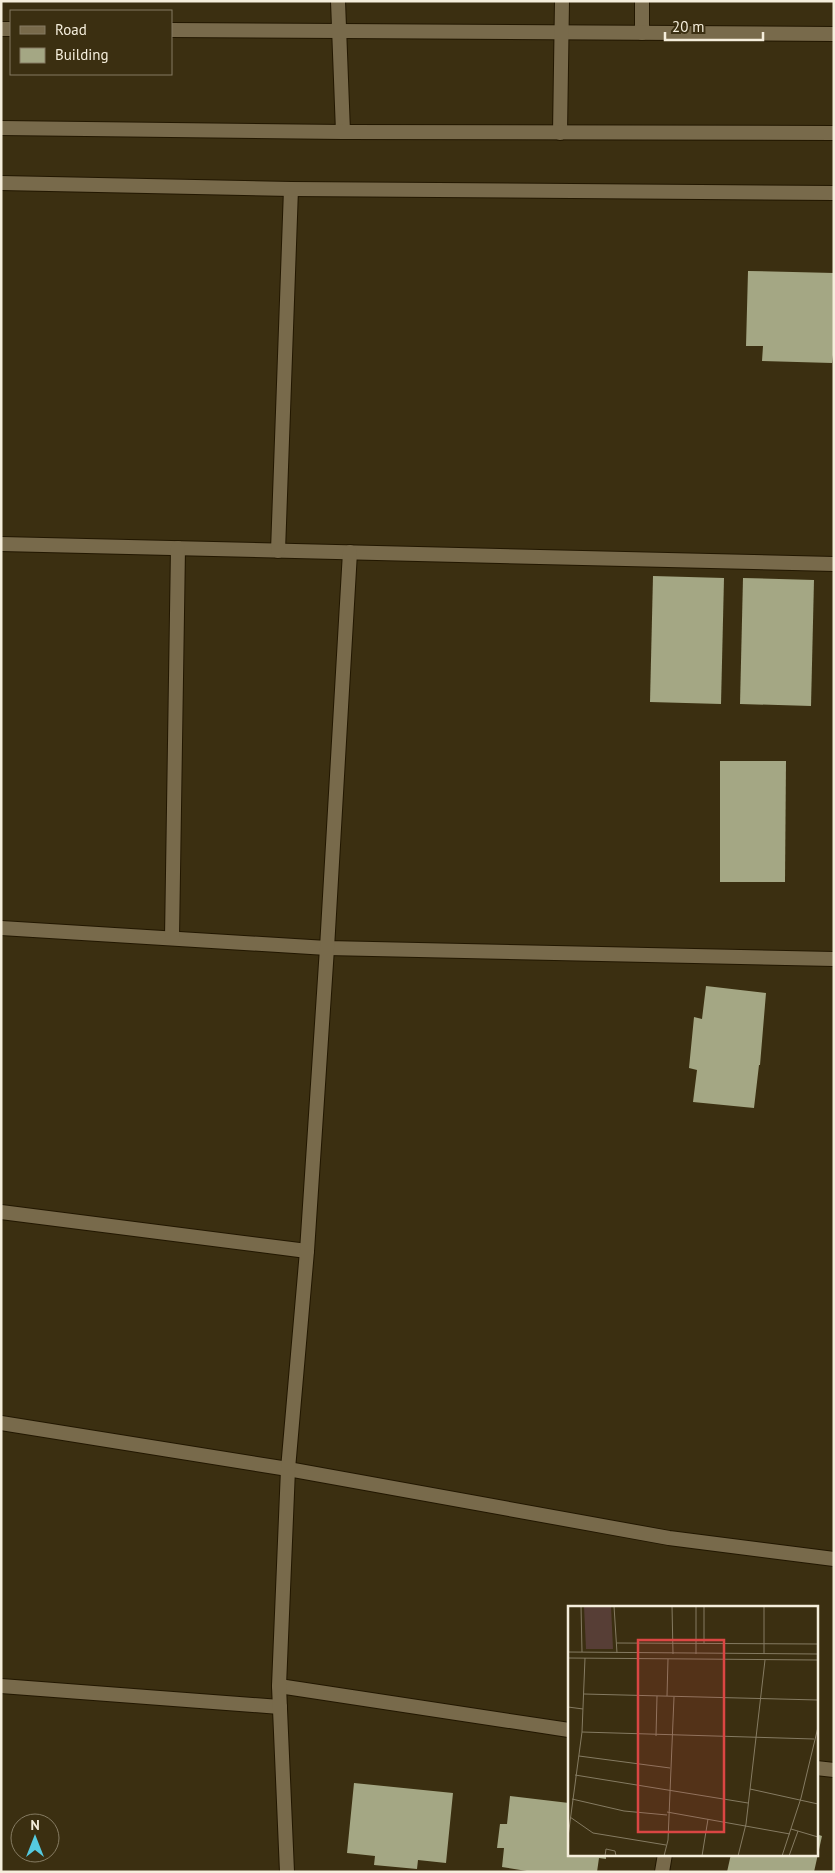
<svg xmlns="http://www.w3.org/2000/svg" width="835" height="1873" viewBox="0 0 835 1873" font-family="'PT Sans',sans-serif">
<rect width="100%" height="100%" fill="#3b2f11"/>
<g fill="#a4a784">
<polygon points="748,271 834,273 834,347 832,363 762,361 763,346 746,346"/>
<polygon points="653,576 724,578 721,704 650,702"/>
<polygon points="743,578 814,580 811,706 740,704"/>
<polygon points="720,761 786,761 785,882 720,882"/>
<polygon points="706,986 766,993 760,1065 759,1065 754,1108 693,1102 697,1070 689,1068 694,1017 702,1019"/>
<polygon points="354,1783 453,1793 446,1863 418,1860 417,1869 374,1865 375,1856 347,1853"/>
<polygon points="510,1796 569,1803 569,1854 606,1854 606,1859 599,1858 597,1872 533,1872 502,1867 504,1848 497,1848 500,1824 507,1824"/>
<polygon points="816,1834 822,1836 814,1872 727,1872 731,1854 816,1854"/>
</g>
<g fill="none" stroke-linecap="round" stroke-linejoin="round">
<g stroke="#221700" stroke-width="16">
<g id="minor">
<polyline points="338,1 343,132"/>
<polyline points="642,1 642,33"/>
<polyline points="1,29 11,29"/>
<polyline points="171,30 834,34"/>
<polyline points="560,133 562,1"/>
<polyline points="1,544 834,564"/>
<polyline points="278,551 291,189"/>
<polyline points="1,928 327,948 834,959"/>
<polyline points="172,938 178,548"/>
<polyline points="1,1212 307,1251"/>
<polyline points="1,1423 288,1469 669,1538 834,1559"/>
<polyline points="1,1686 280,1707"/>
<polyline points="279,1686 569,1730"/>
<polyline points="816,1768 834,1770"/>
<polyline points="287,1872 279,1686 288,1469 307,1251 327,948 350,552"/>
<polyline points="662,1872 665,1854"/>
</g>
</g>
<g stroke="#221700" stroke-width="16">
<g id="tertiary">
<polyline points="1,128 343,132 834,133"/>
<polyline points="1,183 291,189 834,193"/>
</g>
</g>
<use href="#minor" stroke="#786a4b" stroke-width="14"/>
<use href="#tertiary" stroke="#786a4b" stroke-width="14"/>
</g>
<g transform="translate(568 1606)">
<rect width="250" height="250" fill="#3b2f11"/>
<path d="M16,0H43L45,43H18Z" fill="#573e36"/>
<path fill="none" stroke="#857b62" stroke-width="1" d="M13,0L14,46M46,0L49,47M104,0L105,48M128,0V48M136,0V37M49,37L250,38M0,46L250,48M196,48V0M0,52L250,54M16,88L250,94M99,90L100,53M0,101L15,103M14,126L246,133M88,130L89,90M11,150L102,162M7,169L180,197M182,183L250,198M4,193L56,205L99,209M99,206L222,228M2,211L25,227L98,239M223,223L250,231M0,231L14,126L17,52M37,250L38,243L47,245L48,250M96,250L100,234L106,91M134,250L140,213M170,250L178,218L197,54M214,250L233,192L250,121M221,250L230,225"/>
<path fill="#db4643" fill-opacity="0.15" stroke="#db4643" stroke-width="2.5" d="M70,34H156V226H70Z"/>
<rect width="250" height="250" fill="none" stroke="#f5eedc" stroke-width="2.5"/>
</g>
<rect width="835" height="1873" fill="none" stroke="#f5eedc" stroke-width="5"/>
<rect x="10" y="10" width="162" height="65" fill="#3b2f11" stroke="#857b62"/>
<rect x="20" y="26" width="25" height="8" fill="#786a4b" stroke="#857b62"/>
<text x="55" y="35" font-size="15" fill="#f5eedc">Road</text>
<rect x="20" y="48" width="25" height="15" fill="#a4a784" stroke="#857b62"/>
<text x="55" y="60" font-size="15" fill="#f5eedc">Building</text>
<g transform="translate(35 1838)"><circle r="24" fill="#3b2f11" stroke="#857b62"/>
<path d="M0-4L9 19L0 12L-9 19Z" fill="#55cadf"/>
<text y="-8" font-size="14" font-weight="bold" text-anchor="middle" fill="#f5eedc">N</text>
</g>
<path d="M665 32v8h98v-8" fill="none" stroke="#f5eedc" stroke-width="2.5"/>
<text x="672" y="32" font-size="15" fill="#f5eedc" stroke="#3b2f11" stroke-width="4" paint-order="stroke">20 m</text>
</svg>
